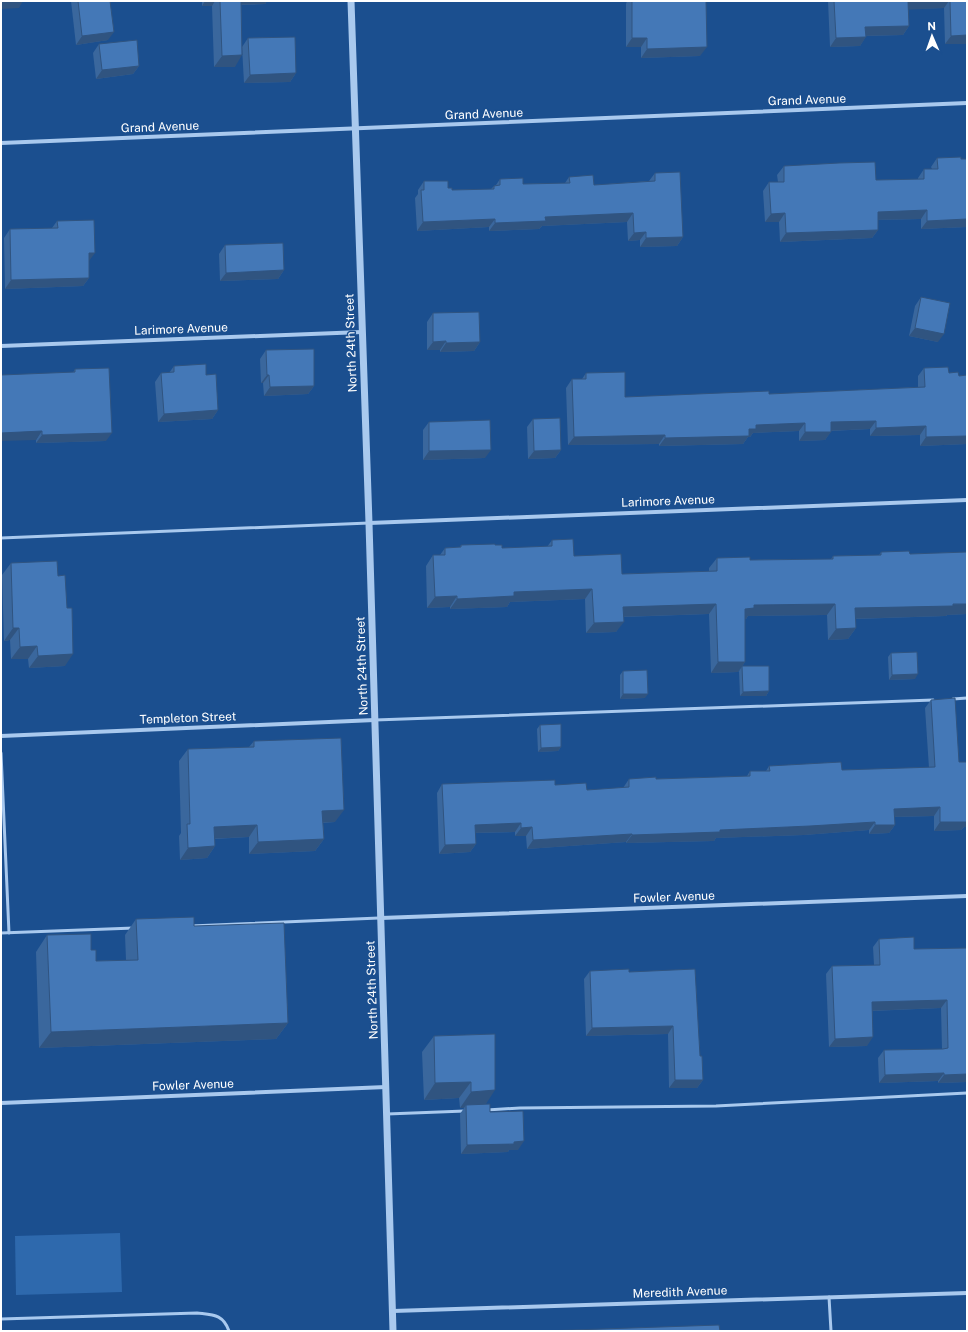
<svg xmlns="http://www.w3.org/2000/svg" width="968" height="1332" viewBox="0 0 968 1332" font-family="'Public Sans',sans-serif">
<rect width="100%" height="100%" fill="#1b4f8f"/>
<polygon fill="#2e69ad" points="120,1233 122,1292 16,1295 15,1236"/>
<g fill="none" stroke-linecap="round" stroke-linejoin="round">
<g stroke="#a9c9ee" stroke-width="3">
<polyline points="1,538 369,523"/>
<polyline points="953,699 967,698"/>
<polyline points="375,720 933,700"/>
<polyline points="1,753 9,933"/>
<polyline points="191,926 379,918"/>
<polyline points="1,933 134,928"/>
<polyline points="487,1110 520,1108 716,1106 967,1093"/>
<polyline points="387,1114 465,1111"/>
<polyline points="829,1297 831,1331"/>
<path d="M1,1319L197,1313C213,1315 223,1314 229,1331"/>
</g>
<g stroke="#a9c9ee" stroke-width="4">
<polyline points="1,143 967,103"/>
<polyline points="1,346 362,332"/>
<polyline points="369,523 967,500"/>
<polyline points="1,736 375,720"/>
<polyline points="381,918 967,896"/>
<polyline points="1,1103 386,1087"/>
<polyline points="393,1311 967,1293"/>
</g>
<polyline stroke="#a9c9ee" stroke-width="7" points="351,1 369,523 393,1331"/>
</g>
<g fill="#3a679d">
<polygon points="71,1 110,1 108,40 76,45"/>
<polygon points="202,1 267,1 265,4 241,5 235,67 214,67 212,6 202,6"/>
<polygon points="627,1 706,1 700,56 641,58 641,47 626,47 626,4"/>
<polygon points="828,1 967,1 967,44 945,44 944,8 908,9 909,26 903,35 866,36 860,46 830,47"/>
<polygon points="248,38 296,73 290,82 244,83 242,47"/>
<polygon points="99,44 139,66 133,74 96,79 93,53"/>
<polygon points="937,158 967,159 967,227 921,229 921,219 878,220 878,230 872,238 780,242 779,222 765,222 763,191 769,182 778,182 777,175 784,166 876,180 918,179 918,178 924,169 932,169 931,167"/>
<polygon points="655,173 683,237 677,246 640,247 640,240 628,241 627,222 542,226 539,229 489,231 489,227 417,231 415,198 418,194 418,190 424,181 448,188 452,190 491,189 494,186 496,185 500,179 523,184 565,183 569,177 594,185 649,181"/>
<polygon points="57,221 89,261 89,278 83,286 5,289 4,238 10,229 52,228"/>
<polygon points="225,245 284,270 278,279 220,281 219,254"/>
<polygon points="921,297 938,342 909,336 915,306"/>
<polygon points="433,313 480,342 474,351 440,352 440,350 427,350 427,322"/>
<polygon points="266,350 314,386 308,394 264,396 263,383 261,383 260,359"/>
<polygon points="174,366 206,375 218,410 212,419 158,422 155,382 161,373 169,373"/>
<polygon points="924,368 949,373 959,376 967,375 967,444 920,446 920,435 870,436 870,429 831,431 825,440 799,441 799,431 753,433 750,437 748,437 743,444 659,446 659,444 568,445 566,388 572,379 582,379 586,373 625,397 769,394 857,390 918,387 918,376"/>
<polygon points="75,369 106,441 36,443 36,440"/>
<polygon points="533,419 561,450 555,458 528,459 527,427"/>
<polygon points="429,422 485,458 423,460 423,430"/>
<polygon points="552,540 574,556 622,574 709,571 709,568 717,558 750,560 831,559 833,556 879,555 881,552 910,554 967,552 967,614 947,615 946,616 856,619 856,628 848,639 828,640 827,615 748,616 746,619 745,619 745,662 738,672 711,673 709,614 624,617 616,632 586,633 585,599 510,602 507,607 450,609 450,607 427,608 426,566 433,555 440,555 445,548 460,547 461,545 495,545 502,548 547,547"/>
<polygon points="11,563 58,576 65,666 29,668 28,659 11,659 10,640 4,641 2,575"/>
<polygon points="891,653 915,679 889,680 888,657"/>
<polygon points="742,666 769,691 766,696 740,696 739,671"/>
<polygon points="623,671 645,698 620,699 620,675"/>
<polygon points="931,700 959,762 967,762 967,827 964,827 961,830 934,831 934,816 895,817 895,825 889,833 869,834 869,830 804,835 716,838 714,841 626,843 626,842 527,849 526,836 515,836 515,832 475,833 476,844 470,852 439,854 437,793 442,784 555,785 587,790 623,788 629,779 656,779 747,776 750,771 766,771 769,766 842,770 929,768 925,708"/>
<polygon points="540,725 561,747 558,751 538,752 537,729"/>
<polygon points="254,741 335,822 323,823 324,839 315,851 249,854 249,837 215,839 215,846 207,858 180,860 179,836 181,833 179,761 188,749 249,747"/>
<polygon points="136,919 194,926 288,1023 276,1039 39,1048 36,952 47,935 91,950 96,961 126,960 125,935"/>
<polygon points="879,939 914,949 967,948 967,1082 938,1083 938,1081 879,1083 878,1058 884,1050 942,1049 941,1008 872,1011 867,1046 829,1047 826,974 832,966 874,965 873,947"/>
<polygon points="590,971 629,972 700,1056 703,1080 697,1088 669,1088 668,1034 586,1036 584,979"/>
<polygon points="495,1034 486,1104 490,1112 518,1150 509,1150 508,1152 461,1154 460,1114 464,1108 460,1108 459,1098 424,1100 422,1052 434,1036"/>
</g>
<g fill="#305480">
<polygon points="1,1 23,1 19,8 1,9"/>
<polygon points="205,1 215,1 212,6 202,6"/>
<polygon points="235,1 267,1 265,4 232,5"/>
<polygon points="908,1 949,1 944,8 902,10"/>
<polygon points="909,26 903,35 859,36 865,27"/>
<polygon points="114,32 108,40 76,45 82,36"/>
<polygon points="967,35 967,44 945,44 951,36"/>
<polygon points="866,37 860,46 830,47 836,38"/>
<polygon points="632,38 647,38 641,47 626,47"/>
<polygon points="707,47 700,56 641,58 647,49"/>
<polygon points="242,55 235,67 214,67 222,56"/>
<polygon points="139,66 133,74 96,79 102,70"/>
<polygon points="296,73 290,82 244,83 250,75"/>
<polygon points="927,210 921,219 872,220 878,212"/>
<polygon points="633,213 627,222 542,226 539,229 489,231 495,223 545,217"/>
<polygon points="785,213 779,222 765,222 771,214"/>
<polygon points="495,219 489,227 417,231 423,222"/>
<polygon points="967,219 967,227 921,229 927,221"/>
<polygon points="878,230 872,238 780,242 786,233"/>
<polygon points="646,232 640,240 628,241 634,233"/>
<polygon points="683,237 677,246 640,247 646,238"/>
<polygon points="89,253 95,253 89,261"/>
<polygon points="284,270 278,279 220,281 226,273"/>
<polygon points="89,278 83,286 5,289 11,280"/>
<polygon points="915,328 944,334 938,342 909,336"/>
<polygon points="446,341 440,350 427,350 433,342"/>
<polygon points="480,342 474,351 440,352 446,343"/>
<polygon points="267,375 269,375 263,383 261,383"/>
<polygon points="314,386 308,394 264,396 270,387"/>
<polygon points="218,410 212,419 158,422 164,414"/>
<polygon points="876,421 870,429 825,431 831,422"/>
<polygon points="805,423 799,431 753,433 750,437 748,437 743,444 659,446 665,438 749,429 756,425"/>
<polygon points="926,426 920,435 870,436 876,428"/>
<polygon points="42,431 36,440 1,441 1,433"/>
<polygon points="805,432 831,432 825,440 799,441"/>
<polygon points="112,433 106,441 36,443 42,435"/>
<polygon points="665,435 659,444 568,445 574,437"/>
<polygon points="967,436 967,444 920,446 926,437"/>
<polygon points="491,450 485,458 423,460 429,451"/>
<polygon points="561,450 555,458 528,459 534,451"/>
<polygon points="592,589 585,599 510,602 507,607 450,609 457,599 514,592"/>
<polygon points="457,596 450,607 427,608 435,597"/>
<polygon points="716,604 709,614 616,617 623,607"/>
<polygon points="835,604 827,615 748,616 746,619 738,619 745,609 754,605"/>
<polygon points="967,604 967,614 947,615 946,616 848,619 855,608"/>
<polygon points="624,622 616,632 586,633 594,623"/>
<polygon points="13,628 19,628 10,640 4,641"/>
<polygon points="856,628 848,639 828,640 836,629"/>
<polygon points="37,646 28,659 11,659 20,647"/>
<polygon points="73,654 65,666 29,668 38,656"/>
<polygon points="718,662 745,662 738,672 711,673"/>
<polygon points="918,674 915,679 889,680 892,675"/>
<polygon points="769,691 766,696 740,696 743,692"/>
<polygon points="623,694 648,694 645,698 620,699"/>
<polygon points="561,747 558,751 538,752 541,748"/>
<polygon points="940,807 934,816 889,817 894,809"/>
<polygon points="344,810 335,822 314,823 322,811"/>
<polygon points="967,818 967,827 964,827 961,830 934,831 940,822"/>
<polygon points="875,822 869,830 804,835 716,838 714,841 626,843 632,835 720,830"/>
<polygon points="521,823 515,832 469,833 475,825"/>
<polygon points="257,825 249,837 206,839 214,827"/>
<polygon points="875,825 895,825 889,833 869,834"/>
<polygon points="532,827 526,836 515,836 521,828"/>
<polygon points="632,834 626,842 527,849 533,840"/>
<polygon points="324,839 315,851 249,854 258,842"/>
<polygon points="476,844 470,852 439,854 445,845"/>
<polygon points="215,846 207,858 180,860 188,848"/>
<polygon points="947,1000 941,1008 866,1011 872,1002"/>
<polygon points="288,1023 276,1039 39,1048 51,1032"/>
<polygon points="673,1026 668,1034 586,1036 592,1028"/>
<polygon points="873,1037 867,1046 829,1047 835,1039"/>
<polygon points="944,1073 938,1081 879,1083 885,1075"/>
<polygon points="967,1074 967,1082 938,1083 944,1075"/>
<polygon points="675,1080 703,1080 697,1088 669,1088"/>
<polygon points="471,1082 459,1098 424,1100 435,1083"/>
<polygon points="495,1090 484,1107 466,1105 464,1108 460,1108 471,1092"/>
<polygon points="524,1141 518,1150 509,1150 508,1152 461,1154 467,1145"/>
</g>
<g fill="#4478b7" stroke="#305480">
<polygon points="78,1 110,1 114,32 82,36"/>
<polygon points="220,1 241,1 242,55 222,56"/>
<polygon points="632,1 706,1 707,47 647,49 647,38 632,38"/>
<polygon points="834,1 909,1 908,1 909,26 865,27 866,37 836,38"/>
<polygon points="950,1 967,1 967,35 951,36"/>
<polygon points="295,37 296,73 250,75 248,38"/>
<polygon points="137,40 139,66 102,70 99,44"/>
<polygon points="961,157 961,159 967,159 967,219 927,221 927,210 878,212 878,230 786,233 785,213 771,214 769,182 784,182 784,166 839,163 875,162 876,180 924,179 924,169 938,169 937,158"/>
<polygon points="680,172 683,237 646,238 646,232 634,233 633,213 545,217 546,221 495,223 495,219 423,222 421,190 424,190 424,181 448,181 448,188 452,188 452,190 494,189 494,186 500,185 500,179 523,178 523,184 570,183 569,177 593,175 594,185 655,181 655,173"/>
<polygon points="94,220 95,253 89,253 89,278 11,280 10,229 58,228 57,221"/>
<polygon points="283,243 284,270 226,273 225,245"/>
<polygon points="921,297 950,303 944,334 915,328"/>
<polygon points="479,312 480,342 446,343 446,341 433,342 433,313"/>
<polygon points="314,349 314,386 270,387 269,375 267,375 266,350"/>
<polygon points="206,364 206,375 216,374 218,410 164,414 161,373 174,372 174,366"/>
<polygon points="948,367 949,373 958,372 959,376 967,375 967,436 926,437 926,426 876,428 876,421 831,422 831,432 805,432 805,423 756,425 756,429 749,429 749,436 665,438 665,435 574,437 572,379 586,379 586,373 625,372 625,397 769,391 769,394 857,390 925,387 924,368"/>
<polygon points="109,368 112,433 42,435 42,431 1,433 1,375 75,372 75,369"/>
<polygon points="560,418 561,450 534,451 533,419"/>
<polygon points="490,420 491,450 429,451 429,422"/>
<polygon points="573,539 574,556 621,554 622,574 717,571 717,558 750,557 750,560 833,559 833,556 881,555 881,552 909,551 910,554 967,552 967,604 953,604 953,606 855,608 856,628 836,629 835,604 754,605 754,608 745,609 745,662 718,662 716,604 623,607 624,622 594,623 592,589 514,592 514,596 457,599 457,596 435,597 433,555 445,555 445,548 461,547 461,545 495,544 495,545 502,545 502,548 552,546 552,540"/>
<polygon points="57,561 58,576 65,575 67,608 72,608 73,654 38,656 37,646 20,647 19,628 13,628 11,563"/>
<polygon points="917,652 918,674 892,675 891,653"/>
<polygon points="742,666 769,666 769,691 743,692"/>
<polygon points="647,670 648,694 623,694 623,671"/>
<polygon points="955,698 959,762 967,762 967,822 940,822 940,807 894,809 895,825 875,825 875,822 810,826 720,830 720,832 632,835 632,834 533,840 532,827 521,828 521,823 475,825 476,844 445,845 442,784 555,780 555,785 586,783 587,790 629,787 629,779 656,777 656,779 750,776 750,771 770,771 769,766 841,762 842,770 935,767 931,700"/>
<polygon points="561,724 561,747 541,748 540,725"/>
<polygon points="341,738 344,810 322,811 324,839 258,842 257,825 214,827 215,846 188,848 187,824 190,824 188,749 254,747 254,741"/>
<polygon points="194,917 194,926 284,923 288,1023 51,1032 47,935 91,934 91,950 96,950 96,961 138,960 136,919"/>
<polygon points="914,937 914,949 967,948 967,1074 944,1075 944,1073 885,1075 884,1050 943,1049 948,1048 947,1000 872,1002 873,1037 835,1039 832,966 880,965 879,939"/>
<polygon points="629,969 629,972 695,969 700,1056 702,1056 703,1080 675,1080 673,1026 592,1028 590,971"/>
<polygon points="495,1034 495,1090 471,1092 471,1082 435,1083 434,1036"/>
<polygon points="490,1104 490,1112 523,1111 524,1141 514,1142 514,1144 467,1145 466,1105"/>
<polygon points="719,1325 720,1331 543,1331"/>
</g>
<g text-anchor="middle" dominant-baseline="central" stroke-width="3" stroke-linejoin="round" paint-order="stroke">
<g font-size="12" fill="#fff" stroke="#1b4f8f">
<text transform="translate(807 100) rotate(-2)">Grand Avenue</text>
<text transform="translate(484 114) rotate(-2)">Grand Avenue</text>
<text transform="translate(160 127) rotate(-2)">Grand Avenue</text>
<text transform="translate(181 329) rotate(-2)">Larimore Avenue</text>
<text transform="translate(351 343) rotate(-92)">North 24th Street</text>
<text transform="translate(668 501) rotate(-2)">Larimore Avenue</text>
<text transform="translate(362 666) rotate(-92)">North 24th Street</text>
<text transform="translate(188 718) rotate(-2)">Templeton Street</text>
<text transform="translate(674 897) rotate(-2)">Fowler Avenue</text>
<text transform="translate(372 990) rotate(-92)">North 24th Street</text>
<text transform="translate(193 1085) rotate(-2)">Fowler Avenue</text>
<text transform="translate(680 1292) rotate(-2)">Meredith Avenue</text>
</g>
</g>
<rect width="968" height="1332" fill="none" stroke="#ffffff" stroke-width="4"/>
<g transform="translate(932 36) rotate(358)" stroke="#1b4f8f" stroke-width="3" paint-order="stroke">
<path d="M0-3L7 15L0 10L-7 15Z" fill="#ffffff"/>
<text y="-6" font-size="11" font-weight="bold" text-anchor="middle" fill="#ffffff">N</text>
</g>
</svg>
